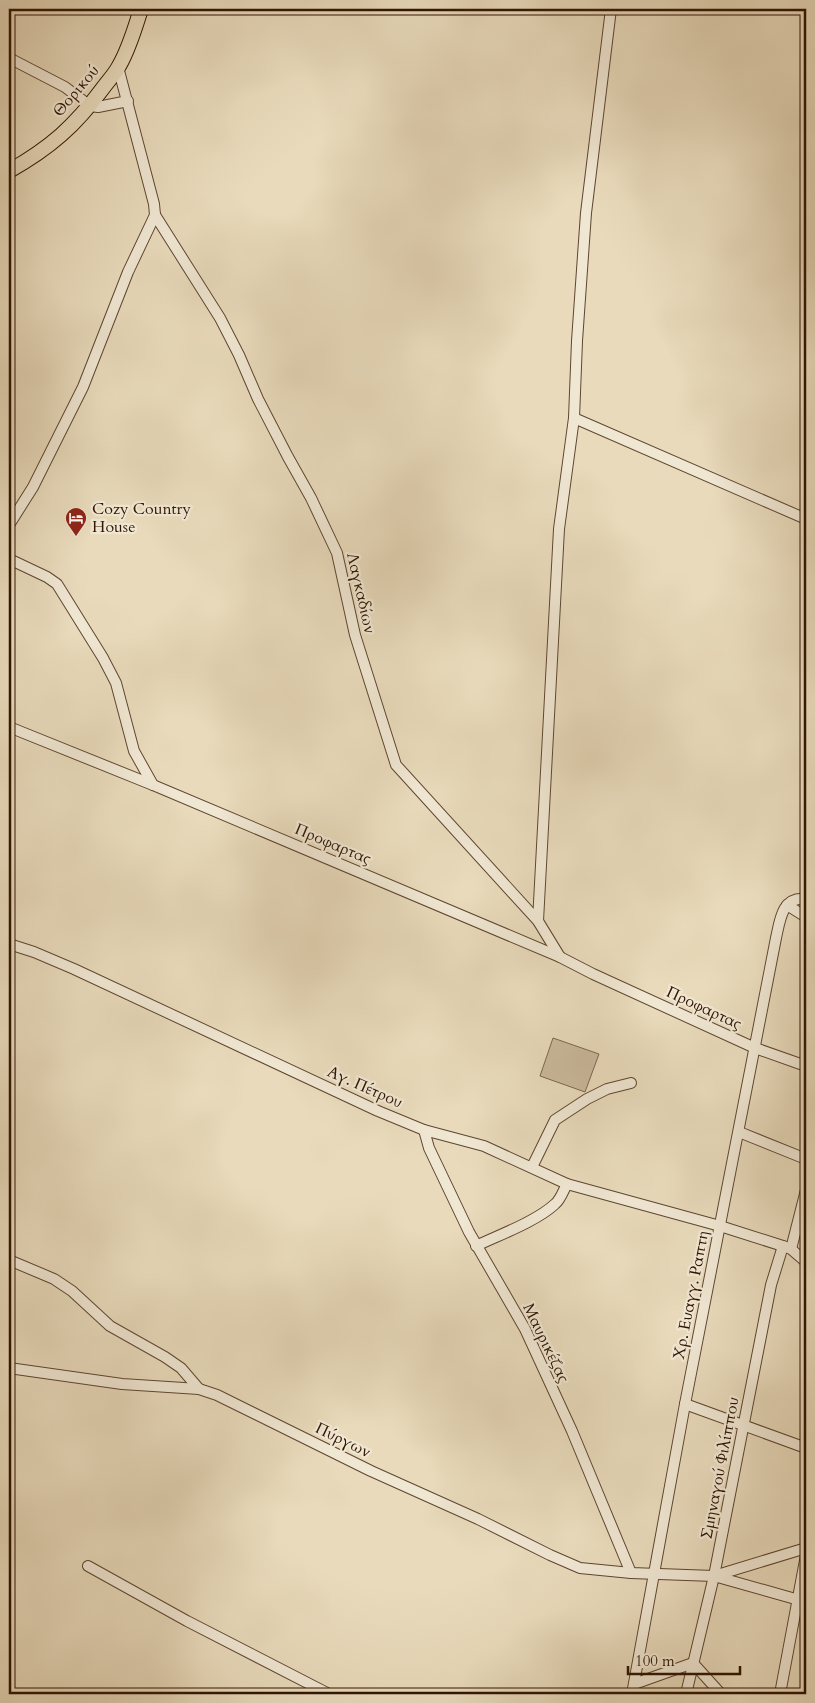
<svg xmlns="http://www.w3.org/2000/svg" width="815" height="1703" viewBox="0 0 815 1703" font-family="Cardo,serif">
<rect width="100%" height="100%" fill="#e8dabb"/>
<filter id="stains"><feTurbulence type="fractalNoise" baseFrequency=".004" numOctaves="4"/><feColorMatrix values="0 0 0 0 .2 0 0 0 0 .09 0 0 0 0 .02 0 0 0 .5 -.17"/></filter>
<radialGradient id="worn" r=".72"><stop offset=".6" stop-color="#630" stop-opacity="0"/><stop offset="1" stop-color="#630" stop-opacity=".3"/></radialGradient>
<polygon fill="#c9b99c" stroke="#7c674f" points="553,1038 599,1054 585,1092 540,1076"/>
<g fill="none" stroke-linecap="round" stroke-linejoin="round">
<g stroke="#5e4630" stroke-width="12">
<g id="minor">
<polyline points="9,58 65,87 90,106 98,107 128,101"/>
<polyline points="155,215 220,318 239,355 258,399 288,457 311,498 337,553 355,635 396,765 538,921 560,957"/>
<polyline points="574,418 806,519"/>
<polyline points="9,525 33,487 83,387 128,272 155,215 154,204 118,67"/>
<polyline points="9,559 47,577 57,584 103,658 116,683 134,751 153,785 560,957 593,974 755,1048 806,1066"/>
<polyline points="9,727 153,785"/>
<polyline points="787,905 806,917"/>
<polyline points="538,921 559,529 574,418 577,341 586,213 611,9"/>
<polyline points="9,944 34,952 74,969 378,1111 424,1130 484,1146 567,1184 720,1226 783,1246 791,1249 806,1262"/>
<polyline points="424,1130 429,1148 469,1232 525,1329 572,1431 631,1573"/>
<polyline points="739,1132 806,1159"/>
<polyline points="532,1167 555,1120 587,1099 607,1089 631,1083"/>
<path d="M476,1246C499,1235 537,1221 555,1204C561,1199 563,1191 567,1184"/>
<polyline points="791,1249 806,1190"/>
<polyline points="9,1260 54,1279 72,1291 110,1326 165,1357 181,1368 199,1389"/>
<polyline points="9,1368 122,1384 199,1389 217,1395 371,1471 478,1519 550,1555 580,1568 631,1573 714,1576 806,1548"/>
<polyline points="685,1404 806,1448"/>
<polyline points="88,1566 187,1621 329,1694"/>
<polyline points="714,1576 806,1602"/>
<polyline points="634,1684 693,1663 721,1694"/>
<path d="M632,1694L685,1404L776,938C780,920 782,896 806,899"/>
<polyline points="686,1694 714,1576 771,1285 783,1246"/>
<polyline points="780,1694 806,1555"/>
</g>
</g>
<g stroke="#301502" stroke-width="16">
<path id="major" d="M9,171C50,148 75,126 103,88C108,81 115,74 119,66C129,49 135,28 141,9"/>
</g>
<use href="#minor" stroke="#f0e7d3" stroke-width="10"/>
<use href="#major" stroke="#e8dabb" stroke-width="14"/>
</g>
<defs>
<g id="hotel-pin" transform="scale(1.125)"><path d="M0 17L-7.5 6A9.5 9.5 0 1 1 7.5 6Z" fill="#8f2418" stroke="#f0e7d3"/><path d="M-6-4.5h1.5V1H6V5H4.5V3h-9V5H-6ZM-4 0a1.8 1.8 0 1 1 3.6 0ZM.5 0V-2.5h3Q6-2.5 6 0Z" fill="#fff"/></g>
</defs>
<g fill-rule="evenodd">
<use href="#hotel-pin" x="76" y="518"/>
</g>
<g text-anchor="middle" dominant-baseline="central" stroke-width="4.5" stroke-linejoin="round" paint-order="stroke">
<g font-size="16" fill="#301502" stroke="#f0e7d3">
<text transform="translate(76 91) rotate(-50)">Θορικού</text>
<text transform="translate(361 593) rotate(77)">Λαγκαδίων</text>
<text transform="translate(333 844) rotate(23)">Προφαρτας</text>
<text transform="translate(704 1008) rotate(25)">Προφαρτας</text>
<text transform="translate(365 1087) rotate(24)">Αγ. Πέτρου</text>
<text transform="translate(691 1295) rotate(-79)">Χρ. Ευαγγ. Ραπτη</text>
<text transform="translate(546 1343) rotate(64)">Μαυρικέζας</text>
<text transform="translate(343 1440) rotate(26)">Πύργων</text>
<text transform="translate(720 1468) rotate(-79)">Σμηναγού Φιλίππου</text>
</g>
<g font-size="16" fill="#301502" stroke="#f0e7d3" text-anchor="start">
<text x="92" y="509">Cozy Country<tspan x="92" dy="18">House</tspan></text>
</g>
</g>
<rect width="815" height="1703" fill="none" stroke="#e8dabb" stroke-width="30"/>
<rect x="10" y="10" width="795" height="1683" fill="none" stroke="#301502" stroke-width="2.5"/>
<rect x="15" y="15" width="785" height="1673" fill="none" stroke="#301502"/>
<path d="M628 1666v8h112v-8" fill="none" stroke="#301502" stroke-width="2.5"/>
<text x="635" y="1666" font-size="15" fill="#301502" stroke="#f0e7d3" stroke-width="4" paint-order="stroke">100 m</text>
<rect width="100%" height="100%" filter="url(#stains)"/>
<rect width="100%" height="100%" fill="url(#worn)"/>
</svg>
